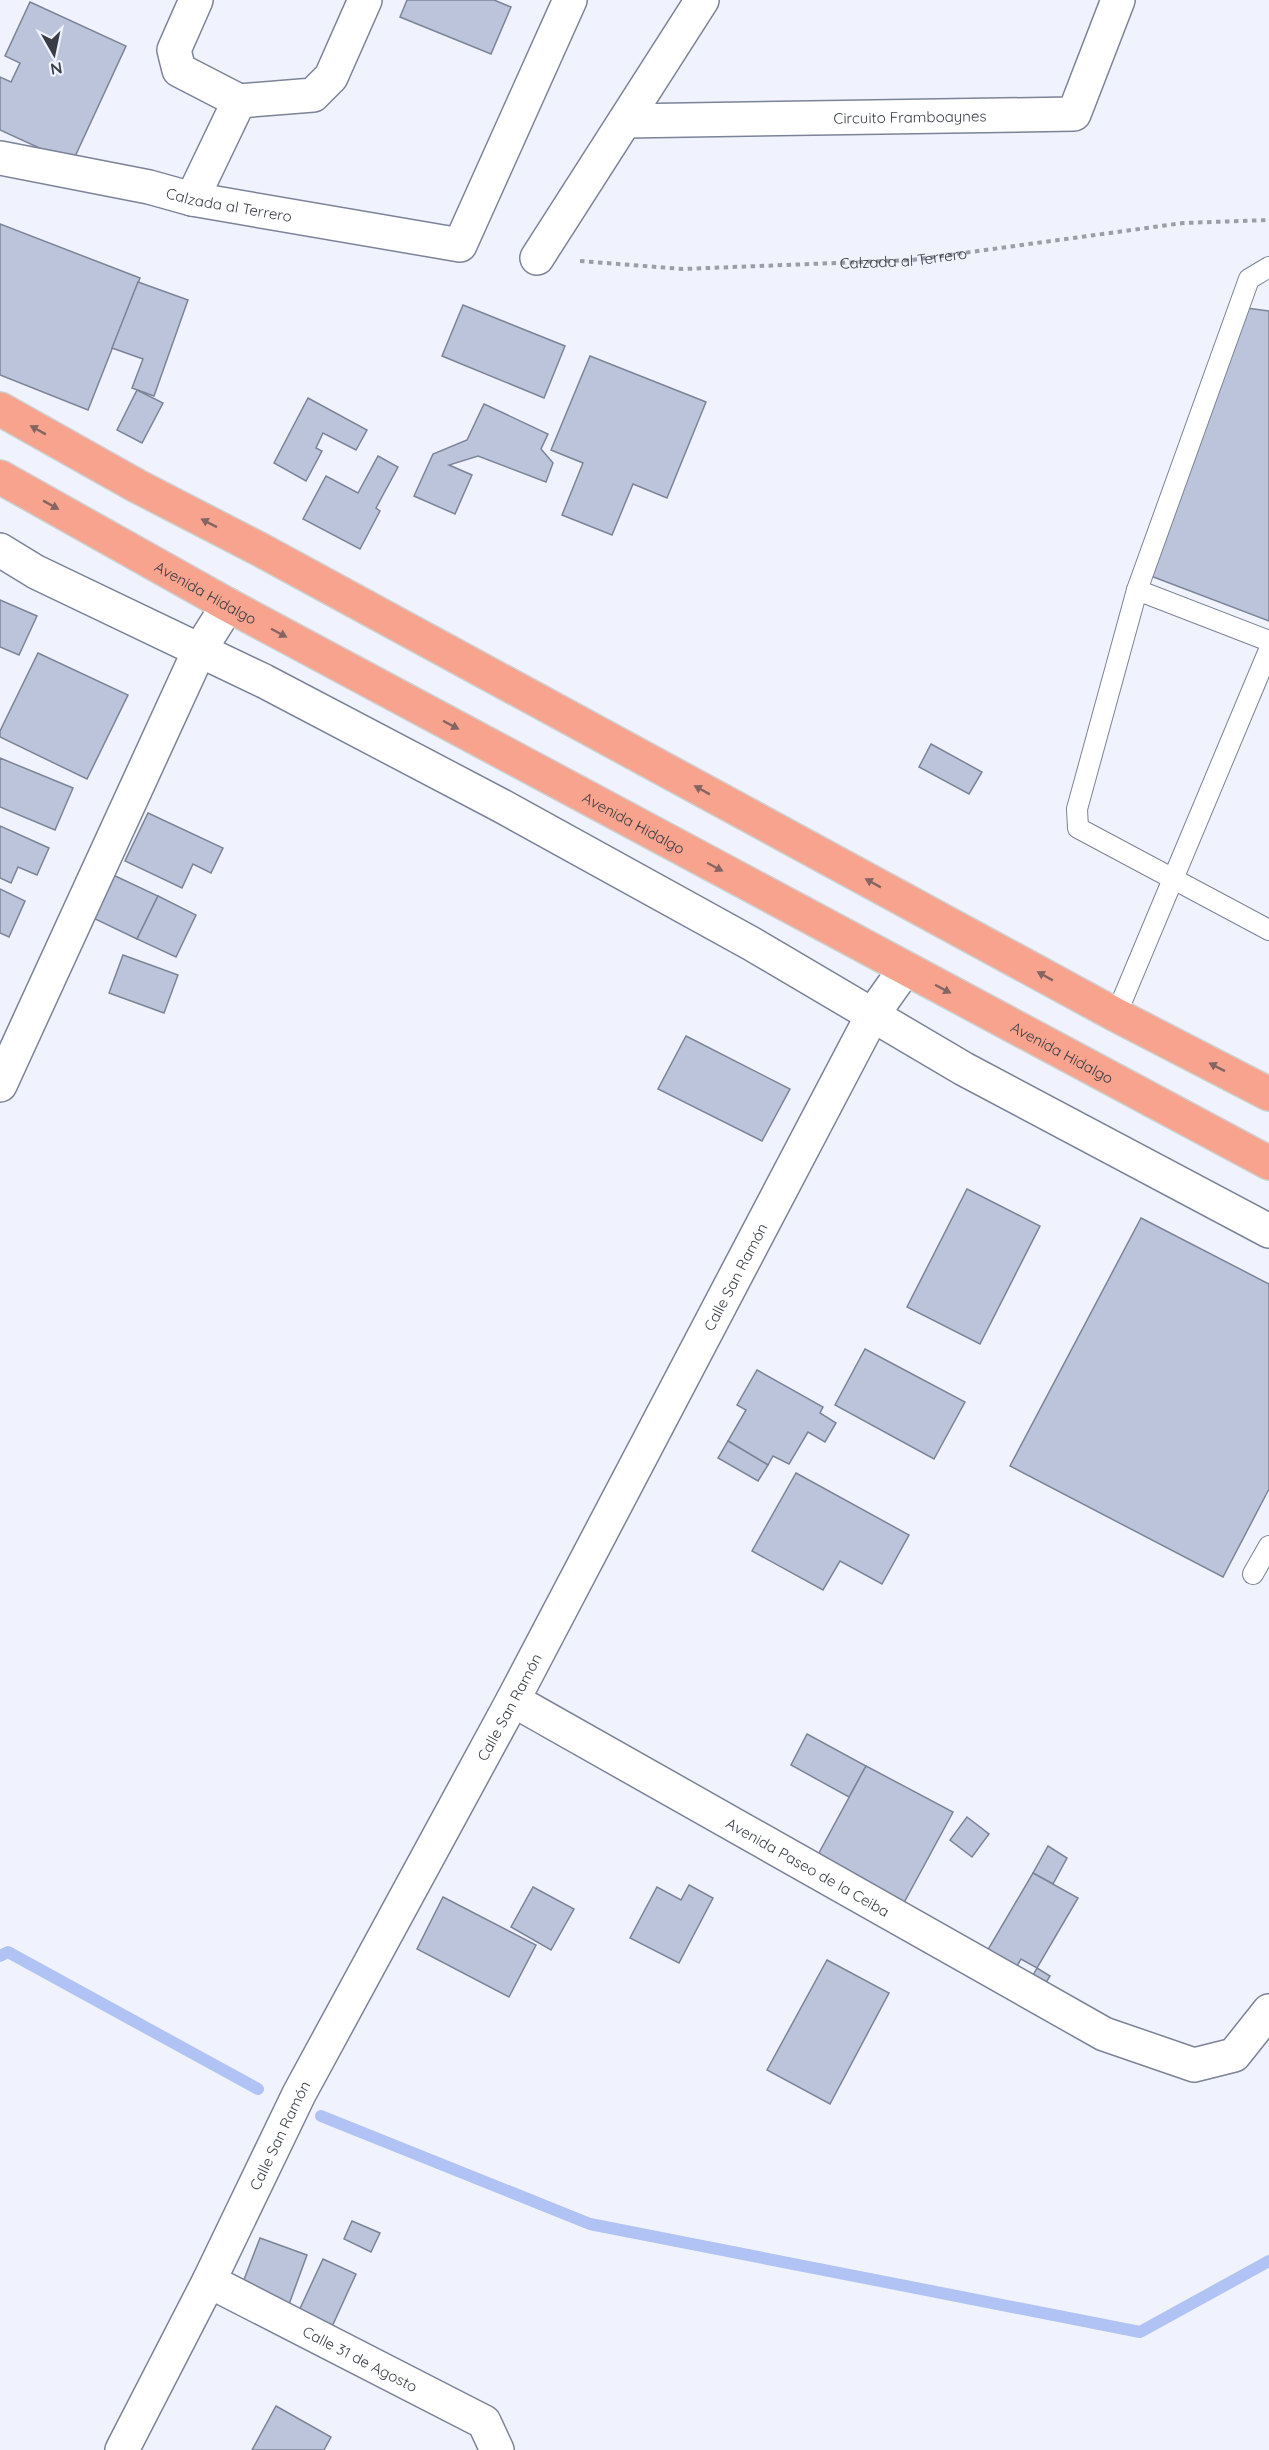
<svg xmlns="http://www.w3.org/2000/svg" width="1269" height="2450" viewBox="0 0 1269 2450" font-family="Quicksand,sans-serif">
<rect width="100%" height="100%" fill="#f0f3fd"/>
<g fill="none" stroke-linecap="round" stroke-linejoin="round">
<g stroke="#b1c3f5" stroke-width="12">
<polyline points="0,1956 8,1952 258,2089"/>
<polyline points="321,2116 590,2224 1140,2332 1269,2261"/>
</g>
</g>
<g fill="#bbc4da" stroke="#7c8498" stroke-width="1.5">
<polygon points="407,0 494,0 511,7 491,54 400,17"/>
<polygon points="30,2 126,46 72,163 0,130 0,77 11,82 20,63 5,56"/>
<polygon points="0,224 140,278 88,410 0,375"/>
<polygon points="138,282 188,300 154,396 132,388 143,359 112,348"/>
<polygon points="463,305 565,346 544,398 442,356"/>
<polygon points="1239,307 1269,311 1269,621 1143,573"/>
<polygon points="590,356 706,402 667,498 633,484 612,535 562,515 583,463 551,450"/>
<polygon points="137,390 163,403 142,443 117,430"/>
<polygon points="308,398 367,430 356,450 323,433 316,448 322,451 306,481 274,463"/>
<polygon points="484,404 548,434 541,449 553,463 546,482 478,456 449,465 472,475 455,514 414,496 433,454 467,440"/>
<polygon points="378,456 398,467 376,508 380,511 360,549 303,519 326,476 358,493"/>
<polygon points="0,600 37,616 19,655 0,647"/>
<polygon points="38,653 128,695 87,779 0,737 0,731"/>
<polygon points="931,744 982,772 969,794 919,767"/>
<polygon points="0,758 73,788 55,830 0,807"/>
<polygon points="148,813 223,848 211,873 193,864 182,888 125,861"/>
<polygon points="0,826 49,848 37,875 18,867 11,883 0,878"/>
<polygon points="111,874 158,896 137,939 91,917"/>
<polygon points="0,889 25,901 9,937 0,933"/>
<polygon points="158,896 196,915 176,957 137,939"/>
<polygon points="123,955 178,975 164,1013 109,993"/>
<polygon points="686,1036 790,1089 762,1141 658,1089"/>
<polygon points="967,1189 1040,1226 980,1344 907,1307"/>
<polygon points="1141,1218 1269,1284 1269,1489 1223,1577 1010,1466"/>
<polygon points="865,1349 965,1402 934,1459 835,1405"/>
<polygon points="757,1370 823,1407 820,1413 836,1423 825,1442 808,1432 789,1464 773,1456 768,1465 728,1441 746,1410 737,1405"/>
<polygon points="728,1441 768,1465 758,1481 718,1458"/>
<polygon points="796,1473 909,1535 882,1584 840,1561 823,1590 752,1551"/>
<polygon points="807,1734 866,1766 849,1797 791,1765"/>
<polygon points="866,1766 953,1812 900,1910 813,1864"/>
<polygon points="967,1817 989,1834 972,1857 950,1840"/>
<polygon points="1048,1846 1067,1858 1053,1884 1033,1873"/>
<polygon points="1033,1873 1078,1898 1037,1968 1021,1959 1012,1975 983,1958"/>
<polygon points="689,1885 713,1898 679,1963 630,1938 657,1887 681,1900"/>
<polygon points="533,1887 574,1909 551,1950 511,1927"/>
<polygon points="443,1897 536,1945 509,1997 417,1949"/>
<polygon points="827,1960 889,1993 830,2104 767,2070"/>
<polygon points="1037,1968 1050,1976 1044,1986 1031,1979"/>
<polygon points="352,2221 380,2233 371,2252 344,2239"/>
<polygon points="260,2238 307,2255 288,2307 240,2290"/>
<polygon points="323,2259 356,2274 330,2331 297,2315"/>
<polygon points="276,2406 331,2437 324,2450 252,2450"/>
</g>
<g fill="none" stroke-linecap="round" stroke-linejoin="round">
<g stroke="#7c8398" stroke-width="22">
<g id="service">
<polyline points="1137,590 1249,279 1269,267"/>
<polyline points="1269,641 1137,590 1077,809 1078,828 1269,930"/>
<polyline points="1116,1015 1269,650"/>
<polyline points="1253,1574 1269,1546"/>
</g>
</g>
<g stroke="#7c8398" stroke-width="36">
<g id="minor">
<polyline points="196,0 174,50 179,70 239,101"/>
<path id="s2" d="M625,121L1074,114L1118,0"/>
<path id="s3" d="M0,158L149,187L192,199L460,245L570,0"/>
<polyline points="192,199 239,101 313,95 331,77 365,0"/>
<polyline points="537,258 702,0"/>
<polyline points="0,550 36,572 264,681 500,805 752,944 964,1069 1269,1231"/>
<polyline points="0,1085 199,651 228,605"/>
<path id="s4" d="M513,1700L1104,2034L1194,2065L1234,2055L1269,2011"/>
<path id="s5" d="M209,2281L484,2422L497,2450"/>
<path id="s6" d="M122,2450L209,2281L299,2094L513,1700L873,1014L905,969"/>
</g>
</g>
<g stroke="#cfd0d2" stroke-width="36">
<g id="primary">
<polyline points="0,409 137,486 261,550 1116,1015 1269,1094"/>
<path id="s7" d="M0,477L228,605L1269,1163"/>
</g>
</g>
<path stroke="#9b9ea8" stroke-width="4" stroke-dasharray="4.5 4.5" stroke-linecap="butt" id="s1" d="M580,261L683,269L912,260L1183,223L1269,220"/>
<use href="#service" stroke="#fff" stroke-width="20"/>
<use href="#minor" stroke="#fff" stroke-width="33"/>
<use href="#primary" stroke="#f7a38d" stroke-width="33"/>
</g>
<defs><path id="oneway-solid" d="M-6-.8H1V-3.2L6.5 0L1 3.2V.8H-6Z" transform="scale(1.5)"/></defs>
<g fill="#846562">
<use href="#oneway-solid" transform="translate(38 430) rotate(-151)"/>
<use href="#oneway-solid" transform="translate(51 505) rotate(29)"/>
<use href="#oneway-solid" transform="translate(209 523) rotate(-153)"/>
<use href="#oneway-solid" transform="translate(279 633) rotate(28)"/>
<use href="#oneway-solid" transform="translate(451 725) rotate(28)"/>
<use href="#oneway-solid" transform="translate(702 790) rotate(-151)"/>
<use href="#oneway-solid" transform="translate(715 867) rotate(28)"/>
<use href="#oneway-solid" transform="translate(873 883) rotate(-151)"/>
<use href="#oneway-solid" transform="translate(1045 976) rotate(-151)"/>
<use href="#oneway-solid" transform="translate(943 989) rotate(28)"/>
<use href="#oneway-solid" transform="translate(1217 1067) rotate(-153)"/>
</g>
<g text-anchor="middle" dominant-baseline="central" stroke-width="4.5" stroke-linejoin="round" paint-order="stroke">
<g font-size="15" fill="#383c45" stroke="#f0f3fd">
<text stroke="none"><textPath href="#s2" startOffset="285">Circuito Framboaynes</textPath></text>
<text stroke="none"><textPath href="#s3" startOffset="234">Calzada al Terrero</textPath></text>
<text stroke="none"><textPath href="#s1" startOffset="324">Calzada al Terrero</textPath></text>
<text stroke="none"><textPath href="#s7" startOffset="236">Avenida Hidalgo</textPath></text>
<text stroke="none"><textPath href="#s7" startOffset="722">Avenida Hidalgo</textPath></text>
<text stroke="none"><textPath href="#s7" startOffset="1208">Avenida Hidalgo</textPath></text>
<text stroke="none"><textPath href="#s6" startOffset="1324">Calle San Ramón</textPath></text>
<text stroke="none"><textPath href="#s6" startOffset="838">Calle San Ramón</textPath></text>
<text stroke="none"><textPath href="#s4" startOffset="339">Avenida Paseo de la Ceiba</textPath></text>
<text stroke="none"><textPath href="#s6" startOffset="352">Calle San Ramón</textPath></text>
<text stroke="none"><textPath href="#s5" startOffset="170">Calle 31 de Agosto</textPath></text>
</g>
</g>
<g transform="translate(54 54) rotate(171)" stroke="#f0f3fd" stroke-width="4.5" paint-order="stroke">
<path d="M0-4.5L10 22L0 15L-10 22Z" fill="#383c45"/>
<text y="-9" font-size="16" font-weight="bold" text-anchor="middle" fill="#383c45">N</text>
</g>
</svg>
